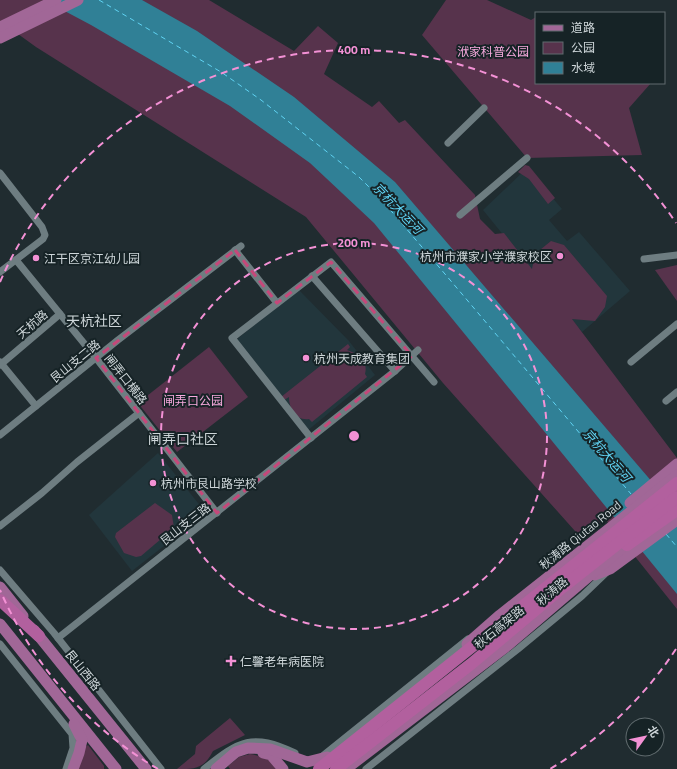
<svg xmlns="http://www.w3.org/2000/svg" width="677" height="769" viewBox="0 0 677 769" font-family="'Titillium Web','Noto Sans SC',sans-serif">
<rect width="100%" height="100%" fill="#202c30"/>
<g fill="#22363c">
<polygon points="527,168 562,209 549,220 567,241 579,232 630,291 582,332 483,210"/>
<polygon points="298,289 349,341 375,375 307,431 236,340"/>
<polygon points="158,453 206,513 132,571 89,515"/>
</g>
<g fill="#57334c">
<polygon points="0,0 209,0 294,51 318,26 338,43 324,74 372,107 379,101 399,123 405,120 475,195 480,219 495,234 504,233 532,269 535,254 551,241 564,245 607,296 605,307 595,321 572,319 677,458 677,609 605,519 583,540 443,383 306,217 36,47 0,21"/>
<polygon points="446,0 487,0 531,20 536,17 536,83 651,83 629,108 642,155 527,158 422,35"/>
<polygon points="525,165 529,166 555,198 548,204 529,179 518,172"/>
<polygon points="677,265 677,301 655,270"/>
<path d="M348,344L350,347L347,350C357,353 369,362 365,374L367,377L312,422L309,419C296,421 289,409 289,397L284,400L281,397Z"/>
<polygon points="209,347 248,397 177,452 138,403"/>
<polygon points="155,503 172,515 174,528 141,556 136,557 124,553 115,537 116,533"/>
<path d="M230,718L245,735L213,751C204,769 195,769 177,769L195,754L196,746Z"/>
<polygon points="88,745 104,766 104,769 78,769 84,748"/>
<path d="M250,754C262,756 271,759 277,769H230L228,766L239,757Z"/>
</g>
<polygon fill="#308096" points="44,0 142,0 197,31 294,97 395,182 677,511 677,594 374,223 310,163 230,106 91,25"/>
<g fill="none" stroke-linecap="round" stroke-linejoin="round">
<g stroke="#60d3f3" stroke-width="1" stroke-dasharray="5 4" stroke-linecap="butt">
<polyline points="99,0 221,72 261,100 359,177 381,199 462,294 631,494"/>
<polyline points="666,534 677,547"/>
</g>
<g stroke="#6e7d81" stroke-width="7">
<polyline points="448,143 484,108"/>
<polyline points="0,173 42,227 45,235 43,239 0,272"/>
<polyline points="460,215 527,158"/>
<polyline points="235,250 277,303"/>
<polyline points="644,259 677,255"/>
<polyline points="16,260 96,358 217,513"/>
<polyline points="312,276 395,371"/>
<polyline points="0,362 36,406"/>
<polyline points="631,362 677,324"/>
<polyline points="0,365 60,314"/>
<polyline points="666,401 677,392"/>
<polyline points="0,435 118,340 241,246"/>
<polyline points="311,438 232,338 331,262 434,382"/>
<polyline points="0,526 42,493 77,462 139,413"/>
<polyline points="0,570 54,633 161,769"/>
<polyline points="58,638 395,371 418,350"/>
<polyline points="0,644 72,734 73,748 66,769"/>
<polyline points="320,758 468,639"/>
<path d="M204,769C240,740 252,733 295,753"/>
<polyline points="366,769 518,649 582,596 606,573"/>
</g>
<g stroke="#a16797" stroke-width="11">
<polyline points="0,27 56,0"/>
<polyline points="0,38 78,0"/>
<polyline points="630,503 677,464"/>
<polyline points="595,575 610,569 677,520"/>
<polyline points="0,587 23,616"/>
<polyline points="0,624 116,769"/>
<polyline points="34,630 146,769"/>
<polyline points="467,644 500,615 677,475"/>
<polyline points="263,753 271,755 283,769"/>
<polyline points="73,769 79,753 82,740 74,724"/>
<polyline points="216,769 236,752 248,748 270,749 307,762 327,757"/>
<polyline points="346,769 507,646 629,542"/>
</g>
<g stroke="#b2609e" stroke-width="12">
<polyline points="627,545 677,510"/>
<polyline points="0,600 39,636"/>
<polyline points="319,769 677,483"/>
<polyline points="336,769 471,664 563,587 677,497"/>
</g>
</g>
<path fill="none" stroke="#c5487a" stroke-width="3" stroke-dasharray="8 5" stroke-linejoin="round" d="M235,250L277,303L331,262L412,356L217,513L96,358Z"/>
<g fill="none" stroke="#f391d5" stroke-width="2" stroke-dasharray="7 5">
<circle cx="354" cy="436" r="193"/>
<path d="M676 649A386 386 0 0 1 550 769M158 769A386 386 0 0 1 0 590M0 282A386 386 0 0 1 676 223"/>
</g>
<g fill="#f391d5" stroke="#162326" stroke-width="1.5">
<circle cx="560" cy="256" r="4"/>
<circle cx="36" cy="258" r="4"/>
<circle cx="306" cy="358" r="4"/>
<circle cx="153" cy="483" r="4"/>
<path d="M229 655h4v4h4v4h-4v4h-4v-4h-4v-4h4z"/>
</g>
<g text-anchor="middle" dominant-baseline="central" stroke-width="4" stroke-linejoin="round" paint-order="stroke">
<g font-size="12" fill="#f7a9dd" stroke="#162326">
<text x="493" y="51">洑家科普公园</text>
<text x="193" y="400">闸弄口公园</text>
</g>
<g font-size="12" fill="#ced6d9" stroke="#162326" text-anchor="start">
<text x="552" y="256" text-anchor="end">杭州市濮家小学濮家校区</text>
<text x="44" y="258">江干区京江幼儿园</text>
<text x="314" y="358">杭州天成教育集团</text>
<text x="161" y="483">杭州市艮山路学校</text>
<text x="240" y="661">仁馨老年病医院</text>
</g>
<g font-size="12" fill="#ced6d9" stroke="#162326">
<text transform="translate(32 324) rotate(-41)">天杭路</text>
<text transform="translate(75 361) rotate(-39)">艮山支二路</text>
<text transform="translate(126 379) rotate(52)">闸弄口横路</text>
<text transform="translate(185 524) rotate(-38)">艮山支三路</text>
<text transform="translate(580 535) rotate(-39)">秋涛路 Qiutao Road</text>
<text transform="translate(552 591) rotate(-41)">秋涛路</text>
<text transform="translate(499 627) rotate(-39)">秋石高架路</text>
<text transform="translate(83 670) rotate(51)">艮山西路</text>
</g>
<g font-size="13" font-style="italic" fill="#60d3f3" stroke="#162326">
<text transform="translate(398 208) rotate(46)">京杭大运河</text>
<text transform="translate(607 455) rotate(49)">京杭大运河</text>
</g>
<g font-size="14" fill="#ced6d9" stroke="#162326">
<text x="94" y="320">天杭社区</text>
<text x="183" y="438">闸弄口社区</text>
</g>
</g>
<circle cx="354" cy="436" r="6" fill="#f391d5" stroke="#162326" stroke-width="2"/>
<g font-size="12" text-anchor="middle" font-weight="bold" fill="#f391d5" stroke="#162326" stroke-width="4" stroke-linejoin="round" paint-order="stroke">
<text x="354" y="54">400 m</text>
<text x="354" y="247">200 m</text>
</g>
<rect x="535" y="12" width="130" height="72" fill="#162326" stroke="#606b6e"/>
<rect x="543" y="25" width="20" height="6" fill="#a16797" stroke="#606b6e"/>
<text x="571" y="32" font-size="12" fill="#ced6d9">道路</text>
<rect x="543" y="42" width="20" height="12" fill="#57334c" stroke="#606b6e"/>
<text x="571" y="52" font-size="12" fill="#ced6d9">公园</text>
<rect x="543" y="62" width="20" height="12" fill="#308096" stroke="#606b6e"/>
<text x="571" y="72" font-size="12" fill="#ced6d9">水域</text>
<g transform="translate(645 737) rotate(57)"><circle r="19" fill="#162326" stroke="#606b6e"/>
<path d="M0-3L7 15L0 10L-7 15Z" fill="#f391d5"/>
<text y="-6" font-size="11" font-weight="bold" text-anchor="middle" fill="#ced6d9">北</text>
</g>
</svg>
